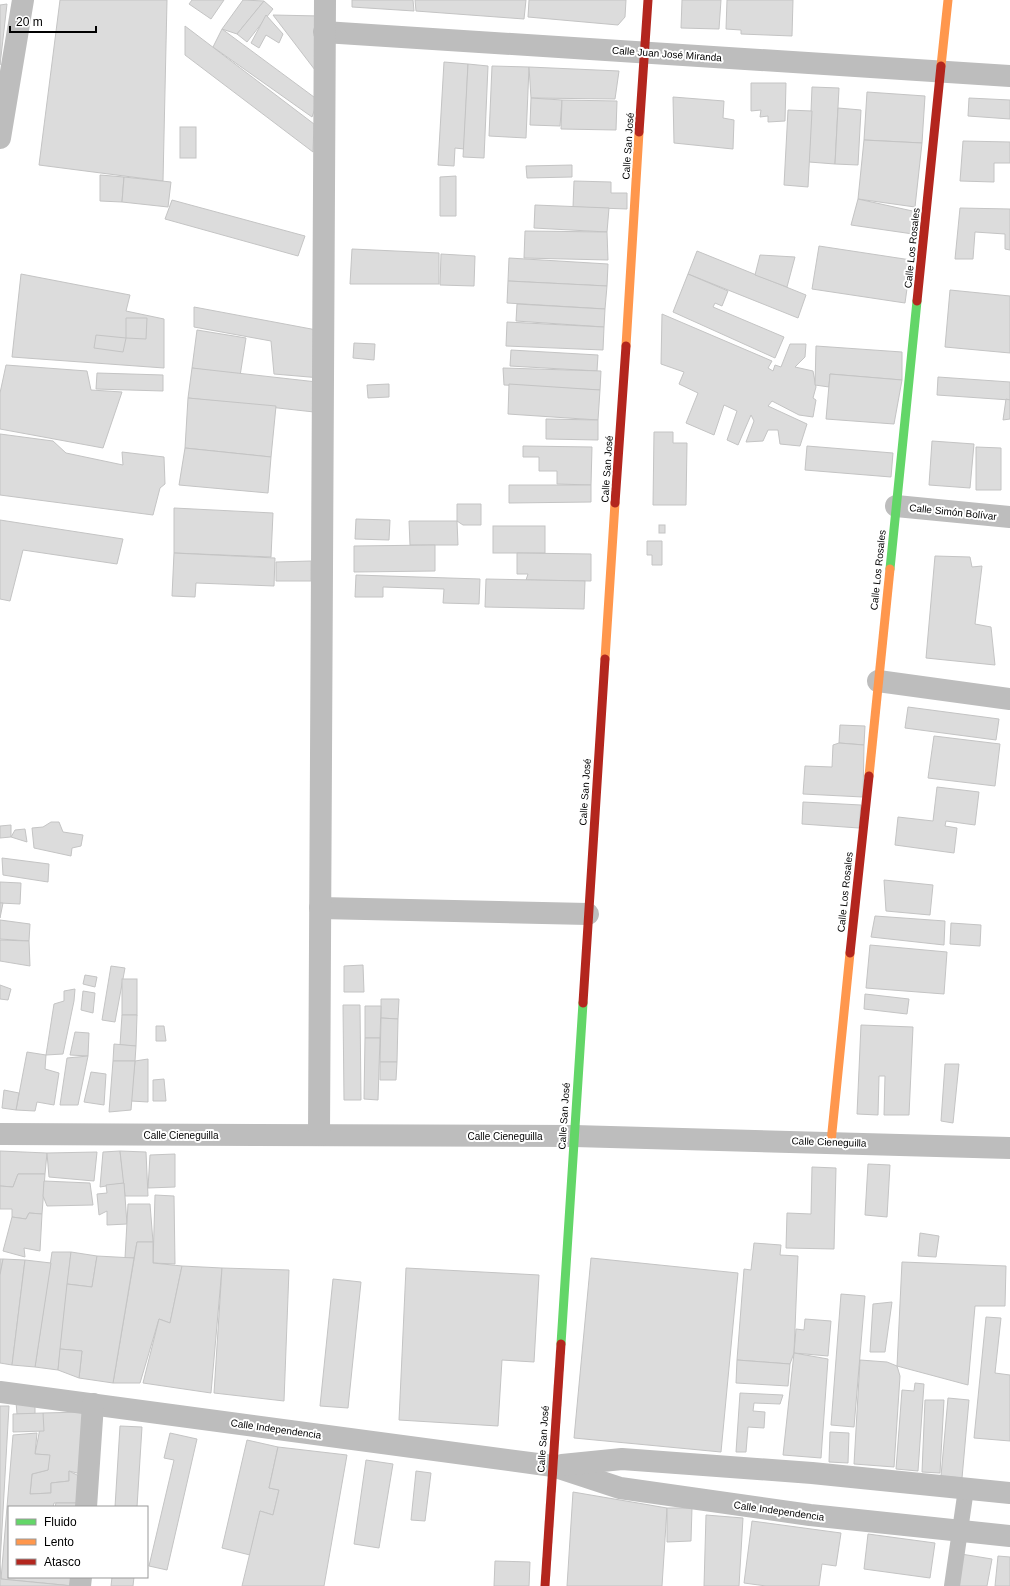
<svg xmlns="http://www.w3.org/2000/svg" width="1010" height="1586" viewBox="0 0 1010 1586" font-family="Helvetica,sans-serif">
<rect width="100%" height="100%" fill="#fff"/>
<g fill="#dcdcdc" stroke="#c4c4c4">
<polygon points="60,0 167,0 163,181 39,165"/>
<polygon points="192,0 224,0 211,19 189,4"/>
<polygon points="243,0 264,1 237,34 222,29"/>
<polygon points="352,0 413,0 414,11 352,7"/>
<polygon points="415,0 526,0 524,19 416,11"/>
<polygon points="529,0 626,0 625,17 618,25 528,17"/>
<polygon points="682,0 721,0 719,29 681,28"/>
<polygon points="727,0 793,0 792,36 741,34 741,30 726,29"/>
<polygon points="264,1 273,9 247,42 237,34"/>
<polygon points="7,4 0,65 0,5"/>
<polygon points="266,15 283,34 279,43 266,35 259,48 251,43"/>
<polygon points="273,15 320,16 315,70"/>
<polygon points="185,26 314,124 313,152 185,55"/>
<polygon points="222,29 318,100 312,117 213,47"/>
<polygon points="444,62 468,64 464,149 455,148 454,166 438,165"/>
<polygon points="468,64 488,66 484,158 463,157"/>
<polygon points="492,66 529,67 526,138 489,136"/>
<polygon points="529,67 619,71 615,99 531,98"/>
<polygon points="751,83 786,83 785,121 768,122 768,116 760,117 761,110 751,111"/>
<polygon points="812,87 839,88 835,164 809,162"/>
<polygon points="867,92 925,96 922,143 864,140"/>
<polygon points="673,97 724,101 723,118 734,120 733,149 674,143"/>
<polygon points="531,98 562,100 560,126 530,125"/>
<polygon points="969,98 1010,100 1010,119 968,116"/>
<polygon points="562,100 617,101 616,130 561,129"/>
<polygon points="838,108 861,110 858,165 835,164"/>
<polygon points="788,110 812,111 808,187 784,185"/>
<rect x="180" y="127" width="16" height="31"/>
<polygon points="864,140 922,143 915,207 858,199"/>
<polygon points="963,141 1010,142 1010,163 994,163 994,182 960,181"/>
<polygon points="572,165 572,177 527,178 526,166"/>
<polygon points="100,175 124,177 122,202 100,201"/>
<polygon points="456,176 456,216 440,216 440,177"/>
<polygon points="124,177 171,182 168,207 122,202"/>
<polygon points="574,181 611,182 611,193 627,193 627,209 573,207"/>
<polygon points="858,199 917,212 913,234 851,225"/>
<polygon points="172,200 305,236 298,256 165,219"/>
<polygon points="535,205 609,208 607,232 534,228"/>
<polygon points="960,208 1010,209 1010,250 1005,249 1005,234 975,232 973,259 955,259"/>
<polygon points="525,231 607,232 608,260 524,258"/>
<polygon points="819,246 911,260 905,303 812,289"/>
<polygon points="352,249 439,253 439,284 350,284"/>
<polygon points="697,251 806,295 798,318 688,274"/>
<polygon points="441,254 475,256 474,286 440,285"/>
<polygon points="760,255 795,257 787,287 755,275"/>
<polygon points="509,258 608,264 607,286 508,281"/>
<polygon points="21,274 130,295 126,311 164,319 164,368 12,357"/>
<polygon points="688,274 728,291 722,306 715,303 713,307 784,337 775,358 673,312"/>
<polygon points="508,281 607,286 605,309 507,303"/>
<polygon points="950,290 1010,296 1010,353 945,347"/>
<polygon points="517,304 605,309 604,327 516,321"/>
<polygon points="194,307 322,331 321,378 274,374 271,341 194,327"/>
<polygon points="662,314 772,361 768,368 773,371 775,365 781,367 790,344 806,344 805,357 795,367 813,371 816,387 813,398 816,400 813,417 799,415 772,401 768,406 807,424 800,446 780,444 778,430 768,430 763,441 746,442 754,421 751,415 738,445 727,440 737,411 724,405 714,435 686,423 698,393 679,384 684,372 661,364"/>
<polygon points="126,318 147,318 146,339 126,338"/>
<polygon points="507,322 604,327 603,350 506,346"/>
<polygon points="197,330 246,338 240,376 192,368"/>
<polygon points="96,335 126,338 123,352 94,348"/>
<polygon points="354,343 375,344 374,360 353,358"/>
<polygon points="816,346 902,352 902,380 830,374 829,387 815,385"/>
<polygon points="511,350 598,355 597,371 510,366"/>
<polygon points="6,365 87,371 91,390 122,392 103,448 0,429 0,393"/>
<polygon points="192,368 317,382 314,412 188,398"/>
<polygon points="503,368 601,371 600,390 504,385"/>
<polygon points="97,373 163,375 163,391 96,389"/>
<polygon points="830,374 902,380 894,424 826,419"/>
<polygon points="938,377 1010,382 1010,400 937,395"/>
<polygon points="389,384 389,397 368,398 367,385"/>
<polygon points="509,384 600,390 598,420 508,414"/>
<polygon points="188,398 276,406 271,457 185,448"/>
<polygon points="1006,399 1010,400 1010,419 1003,420"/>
<polygon points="546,419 598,420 598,440 546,439"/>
<polygon points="654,432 673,432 673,443 687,443 686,505 653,505"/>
<polygon points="0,434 53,441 66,453 123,465 122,452 164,457 165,484 160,488 153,515 0,495"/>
<polygon points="932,441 974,444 970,488 929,485"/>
<polygon points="523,446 592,447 591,485 557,484 557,471 539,471 539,457 523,457"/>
<polygon points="807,446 893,453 891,477 805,470"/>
<polygon points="976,447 1001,448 1001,490 976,490"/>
<polygon points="185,448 271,457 268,493 179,485"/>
<polygon points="509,485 591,485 591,502 509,503"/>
<polygon points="457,504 481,504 481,525 463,525 457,521"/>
<polygon points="174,508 273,513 271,557 174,553"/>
<polygon points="356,519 390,520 389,540 355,539"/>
<polygon points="0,520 123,539 117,564 23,550 10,601 0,599"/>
<polygon points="409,521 457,521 458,545 410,545"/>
<rect x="659" y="525" width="6" height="8"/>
<rect x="493" y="526" width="52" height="27"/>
<polygon points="647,541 662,541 662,565 652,565 652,555 647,555"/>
<polygon points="435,545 435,571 354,572 354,546"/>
<polygon points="174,553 275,558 274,586 196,583 195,597 172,596"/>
<polygon points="517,553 591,554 591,581 526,580 528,574 517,574"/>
<polygon points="935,556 970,557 972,567 982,566 975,624 991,627 995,665 926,658"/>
<polygon points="311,561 311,581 276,581 276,562"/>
<polygon points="356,575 480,579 479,604 443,603 444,589 383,587 383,597 355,597"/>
<polygon points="486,579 585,581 584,609 485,607"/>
<polygon points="908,707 999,719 996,740 905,728"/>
<polygon points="840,725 865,726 864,745 839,743"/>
<polygon points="934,736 1000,744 995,786 928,778"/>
<polygon points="839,743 864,745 863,797 803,794 805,766 832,767 833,745"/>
<polygon points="937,787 979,792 975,825 946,821 945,826 957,828 954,853 895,845 898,817 933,821"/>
<polygon points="803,802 861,805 859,828 802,824"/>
<polygon points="51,822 59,822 63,832 83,835 81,846 72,848 71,856 34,848 32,828 43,827"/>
<polygon points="11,825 11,837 0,838 0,826"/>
<polygon points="25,829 27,842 11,837 15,830"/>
<polygon points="2,858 49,864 48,882 3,875"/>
<polygon points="884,880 933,885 930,915 886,911"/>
<polygon points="0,882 21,883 20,904 0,903"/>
<polygon points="0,903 3,903 0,918"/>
<polygon points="875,916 945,921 944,945 871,937"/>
<polygon points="0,920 30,924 29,941 0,939"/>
<polygon points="951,923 981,925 980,946 950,944"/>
<polygon points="0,940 29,941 30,966 0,961"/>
<polygon points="870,945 947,952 944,994 866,988"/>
<polygon points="363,965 364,992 344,992 344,966"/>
<polygon points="111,966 125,968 115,1022 102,1020"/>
<polygon points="85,975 97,977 95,987 83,984"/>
<rect x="122" y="979" width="15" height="36"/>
<polygon points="0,985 11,989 8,1000 0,999"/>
<polygon points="75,989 74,1001 63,1054 46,1055 54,1004 64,1001 64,991"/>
<polygon points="83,991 95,993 93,1013 81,1010"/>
<polygon points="865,994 909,999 907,1014 864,1009"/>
<polygon points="381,999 399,999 398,1019 381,1018"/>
<polygon points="343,1005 360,1005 361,1100 344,1100"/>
<polygon points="365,1006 381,1006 380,1038 365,1038"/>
<polygon points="122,1015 137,1015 136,1046 120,1045"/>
<polygon points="381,1018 398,1019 397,1062 380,1062"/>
<polygon points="861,1025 913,1027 909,1115 884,1115 885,1076 879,1076 878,1115 857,1114"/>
<polygon points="156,1026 164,1026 166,1041 156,1041"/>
<polygon points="75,1032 89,1033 88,1056 70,1055"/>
<polygon points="365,1038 380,1038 378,1100 364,1099"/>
<polygon points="114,1044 136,1046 135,1061 113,1061"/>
<polygon points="27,1052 46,1055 45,1069 59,1073 54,1105 37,1102 35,1111 16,1110"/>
<polygon points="88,1056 78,1105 60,1105 67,1058"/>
<polygon points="148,1059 148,1102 131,1101 135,1061"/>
<polygon points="113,1061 135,1061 131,1110 109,1112"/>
<polygon points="380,1062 397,1062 396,1080 380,1080"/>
<polygon points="945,1064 959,1064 953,1123 941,1121"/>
<polygon points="91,1072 106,1074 104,1105 84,1102"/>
<polygon points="164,1079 166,1101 153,1101 153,1080"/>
<polygon points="4,1090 19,1093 16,1110 2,1108"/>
<polygon points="0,1151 47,1153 45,1174 18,1174 13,1187 0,1186"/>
<polygon points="120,1151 124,1183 100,1187 103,1152"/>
<polygon points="120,1151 146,1152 148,1196 125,1196"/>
<polygon points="97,1152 94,1181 49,1177 47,1153"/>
<polygon points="175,1154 175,1187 148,1188 150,1155"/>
<polygon points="868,1164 890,1165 887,1217 865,1215"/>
<polygon points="812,1167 836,1168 834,1249 786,1248 787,1213 811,1214"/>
<polygon points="18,1174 45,1174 42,1214 29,1213 26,1219 12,1217 12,1209 0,1209 0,1186 13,1187"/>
<polygon points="44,1181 90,1183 93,1205 47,1206 43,1196"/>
<polygon points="124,1183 127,1224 107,1225 107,1211 99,1215 97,1194 107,1193 106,1185"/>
<polygon points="155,1195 174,1196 175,1264 153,1263"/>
<polygon points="128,1204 150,1204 153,1242 137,1242 134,1258 125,1258"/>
<polygon points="29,1213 42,1214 40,1251 24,1248 25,1257 3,1251 12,1217 26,1219"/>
<polygon points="920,1233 939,1236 936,1257 918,1256"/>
<polygon points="137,1242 153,1242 153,1263 182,1266 170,1323 159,1319 140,1383 113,1383"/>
<polygon points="754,1243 781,1245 780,1255 798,1256 794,1353 790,1364 737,1360 744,1269 751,1270"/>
<polygon points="52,1252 71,1252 58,1370 35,1367"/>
<polygon points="71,1252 97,1256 92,1287 67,1284"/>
<polygon points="97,1256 134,1258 113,1383 79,1378 82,1351 60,1349 67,1284 92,1287"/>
<polygon points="591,1258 738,1273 721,1452 574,1438"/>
<polygon points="0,1259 3,1259 0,1275"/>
<polygon points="3,1259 25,1260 12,1365 0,1363 0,1275"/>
<polygon points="25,1260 51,1263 35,1367 12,1365"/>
<polygon points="902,1262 1006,1266 1005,1306 975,1306 968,1385 897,1366"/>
<polygon points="182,1266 222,1268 211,1393 143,1383 159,1319 170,1323"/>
<polygon points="222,1268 289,1270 284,1401 214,1393"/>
<polygon points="406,1268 539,1275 534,1362 502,1360 498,1426 399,1420"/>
<polygon points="333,1279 361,1282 348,1408 320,1406"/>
<polygon points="841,1294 865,1296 854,1427 831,1425"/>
<polygon points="892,1302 885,1352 870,1352 873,1304"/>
<polygon points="986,1317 1001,1318 995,1373 1010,1375 1010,1441 974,1438"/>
<polygon points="805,1319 831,1321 828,1356 794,1353 796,1329 804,1330"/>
<polygon points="60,1349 82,1351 79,1378 58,1370"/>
<polygon points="794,1353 828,1359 821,1458 783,1455"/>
<polygon points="737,1360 790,1364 788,1386 736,1383"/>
<polygon points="860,1360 887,1362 897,1366 900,1376 894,1467 854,1464"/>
<polygon points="915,1383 924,1384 918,1471 896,1469 902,1390 914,1391"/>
<polygon points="740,1393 783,1395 780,1404 754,1403 753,1411 765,1412 764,1428 748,1427 746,1452 736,1452"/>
<polygon points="948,1398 969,1400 962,1478 941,1476"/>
<polygon points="925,1400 944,1400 940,1473 922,1472"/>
<polygon points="16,1402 35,1402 35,1414 17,1414"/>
<polygon points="0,1406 9,1406 0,1564"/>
<polygon points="83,1412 81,1474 69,1471 69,1481 51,1483 51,1493 30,1494 32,1474 48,1470 48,1455 35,1454 43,1413"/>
<polygon points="43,1413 44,1431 13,1432 13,1414"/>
<polygon points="120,1426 142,1427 137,1507 115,1507"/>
<polygon points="830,1432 849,1433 848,1463 829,1462"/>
<polygon points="37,1433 35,1454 50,1455 48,1470 32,1474 30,1494 51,1493 51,1483 69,1481 69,1471 79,1476 77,1503 54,1503 53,1507 9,1507 9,1577 74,1577 73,1586 1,1579 13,1435"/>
<polygon points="170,1433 197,1439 167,1570 149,1566 174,1460 164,1458"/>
<polygon points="247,1440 278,1447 269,1488 279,1490 273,1515 260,1511 250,1555 222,1548"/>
<polygon points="278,1447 347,1455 324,1586 242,1586 260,1511 273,1515 279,1490 269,1488"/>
<polygon points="366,1460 393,1464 379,1548 354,1544"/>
<polygon points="416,1471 431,1473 425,1521 411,1520"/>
<polygon points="573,1492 667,1508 662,1586 567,1586"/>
<polygon points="56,1503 77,1503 77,1507 55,1507"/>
<polygon points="667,1508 692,1508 691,1541 667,1542"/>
<polygon points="706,1515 743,1518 739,1586 704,1586"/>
<polygon points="752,1521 841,1533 836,1566 822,1564 819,1586 766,1586 744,1583"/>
<polygon points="868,1534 935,1543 930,1578 864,1569"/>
<polygon points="961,1554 992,1559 987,1586 956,1586"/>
<polygon points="998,1556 1010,1557 1010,1586 995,1586"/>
<polygon points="495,1561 530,1562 529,1586 494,1586"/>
<polygon points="0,1564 1,1579 73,1586 0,1586"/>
<polygon points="112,1577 134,1577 133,1586 111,1586"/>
</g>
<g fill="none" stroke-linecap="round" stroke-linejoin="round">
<polyline stroke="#bdbdbd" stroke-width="16" points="952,1586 966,1489"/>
<g stroke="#bdbdbd" stroke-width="22">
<polyline points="324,32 1010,76"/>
<polyline points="0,138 23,0"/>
<polyline points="896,506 1010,517"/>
<polyline points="878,681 1010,699"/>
<polyline points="320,908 588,914"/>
<polyline points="0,1134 574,1136 1010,1148"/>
<polyline points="319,1135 325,0"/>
<polyline points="0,1392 553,1466 620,1488 810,1515 1010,1536"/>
<polyline points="562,1465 622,1459 812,1473 1010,1493"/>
<polyline points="86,1507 93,1404"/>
<polyline points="80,1586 81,1577"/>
</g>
<g stroke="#63d668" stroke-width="9">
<polyline points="890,569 917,301"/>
<polyline points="561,1344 583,1003"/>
</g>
<g stroke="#ff974d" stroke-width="9">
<polyline points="941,66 948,0"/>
<polyline points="626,346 639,132"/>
<polyline points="605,659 615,503"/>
<polyline points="869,776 890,569"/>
<polyline points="831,1142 850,953"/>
</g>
<g stroke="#b3261e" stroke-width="9">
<polyline points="639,132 648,0"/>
<polyline points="917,301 941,66"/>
<polyline points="615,503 626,346"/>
<polyline points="850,953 869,776"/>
<polyline points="583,1003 605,659"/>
<polyline points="545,1586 561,1344"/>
</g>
</g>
<g text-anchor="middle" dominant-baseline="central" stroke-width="4" stroke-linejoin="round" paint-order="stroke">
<g font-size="10" fill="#000" stroke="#fff">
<text transform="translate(667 54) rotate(4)">Calle Juan José Miranda</text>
<text transform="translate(628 146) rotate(-86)">Calle San José</text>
<text transform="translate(912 248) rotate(-84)">Calle Los Rosales</text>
<text transform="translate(607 469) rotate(-86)">Calle San José</text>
<text transform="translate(953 512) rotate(6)">Calle Simón Bolívar</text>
<text transform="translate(878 570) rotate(-84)">Calle Los Rosales</text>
<text transform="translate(585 792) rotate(-86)">Calle San José</text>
<text transform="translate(845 892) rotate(-84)">Calle Los Rosales</text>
<text transform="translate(564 1116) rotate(-86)">Calle San José</text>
<text x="181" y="1135">Calle Cieneguilla</text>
<text x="505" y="1136">Calle Cieneguilla</text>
<text transform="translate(829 1142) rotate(2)">Calle Cieneguilla</text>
<text transform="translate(276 1429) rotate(8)">Calle Independencia</text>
<text transform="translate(543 1439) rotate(-86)">Calle San José</text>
<text transform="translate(779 1511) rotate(8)">Calle Independencia</text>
</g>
</g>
<rect x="8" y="1506" width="140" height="72" fill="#ffffff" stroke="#999999"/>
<rect x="16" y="1519" width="20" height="6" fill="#63d668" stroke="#999999"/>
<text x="44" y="1526" font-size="12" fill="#000000">Fluido</text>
<rect x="16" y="1539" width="20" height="6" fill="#ff974d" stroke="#999999"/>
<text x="44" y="1546" font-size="12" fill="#000000">Lento</text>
<rect x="16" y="1559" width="20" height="6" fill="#b3261e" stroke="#999999"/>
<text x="44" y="1566" font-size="12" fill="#000000">Atasco</text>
<path d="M10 26v6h86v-6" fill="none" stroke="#000000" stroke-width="2"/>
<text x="16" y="26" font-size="12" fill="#000000" stroke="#ffffff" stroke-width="3" paint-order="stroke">20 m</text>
</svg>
